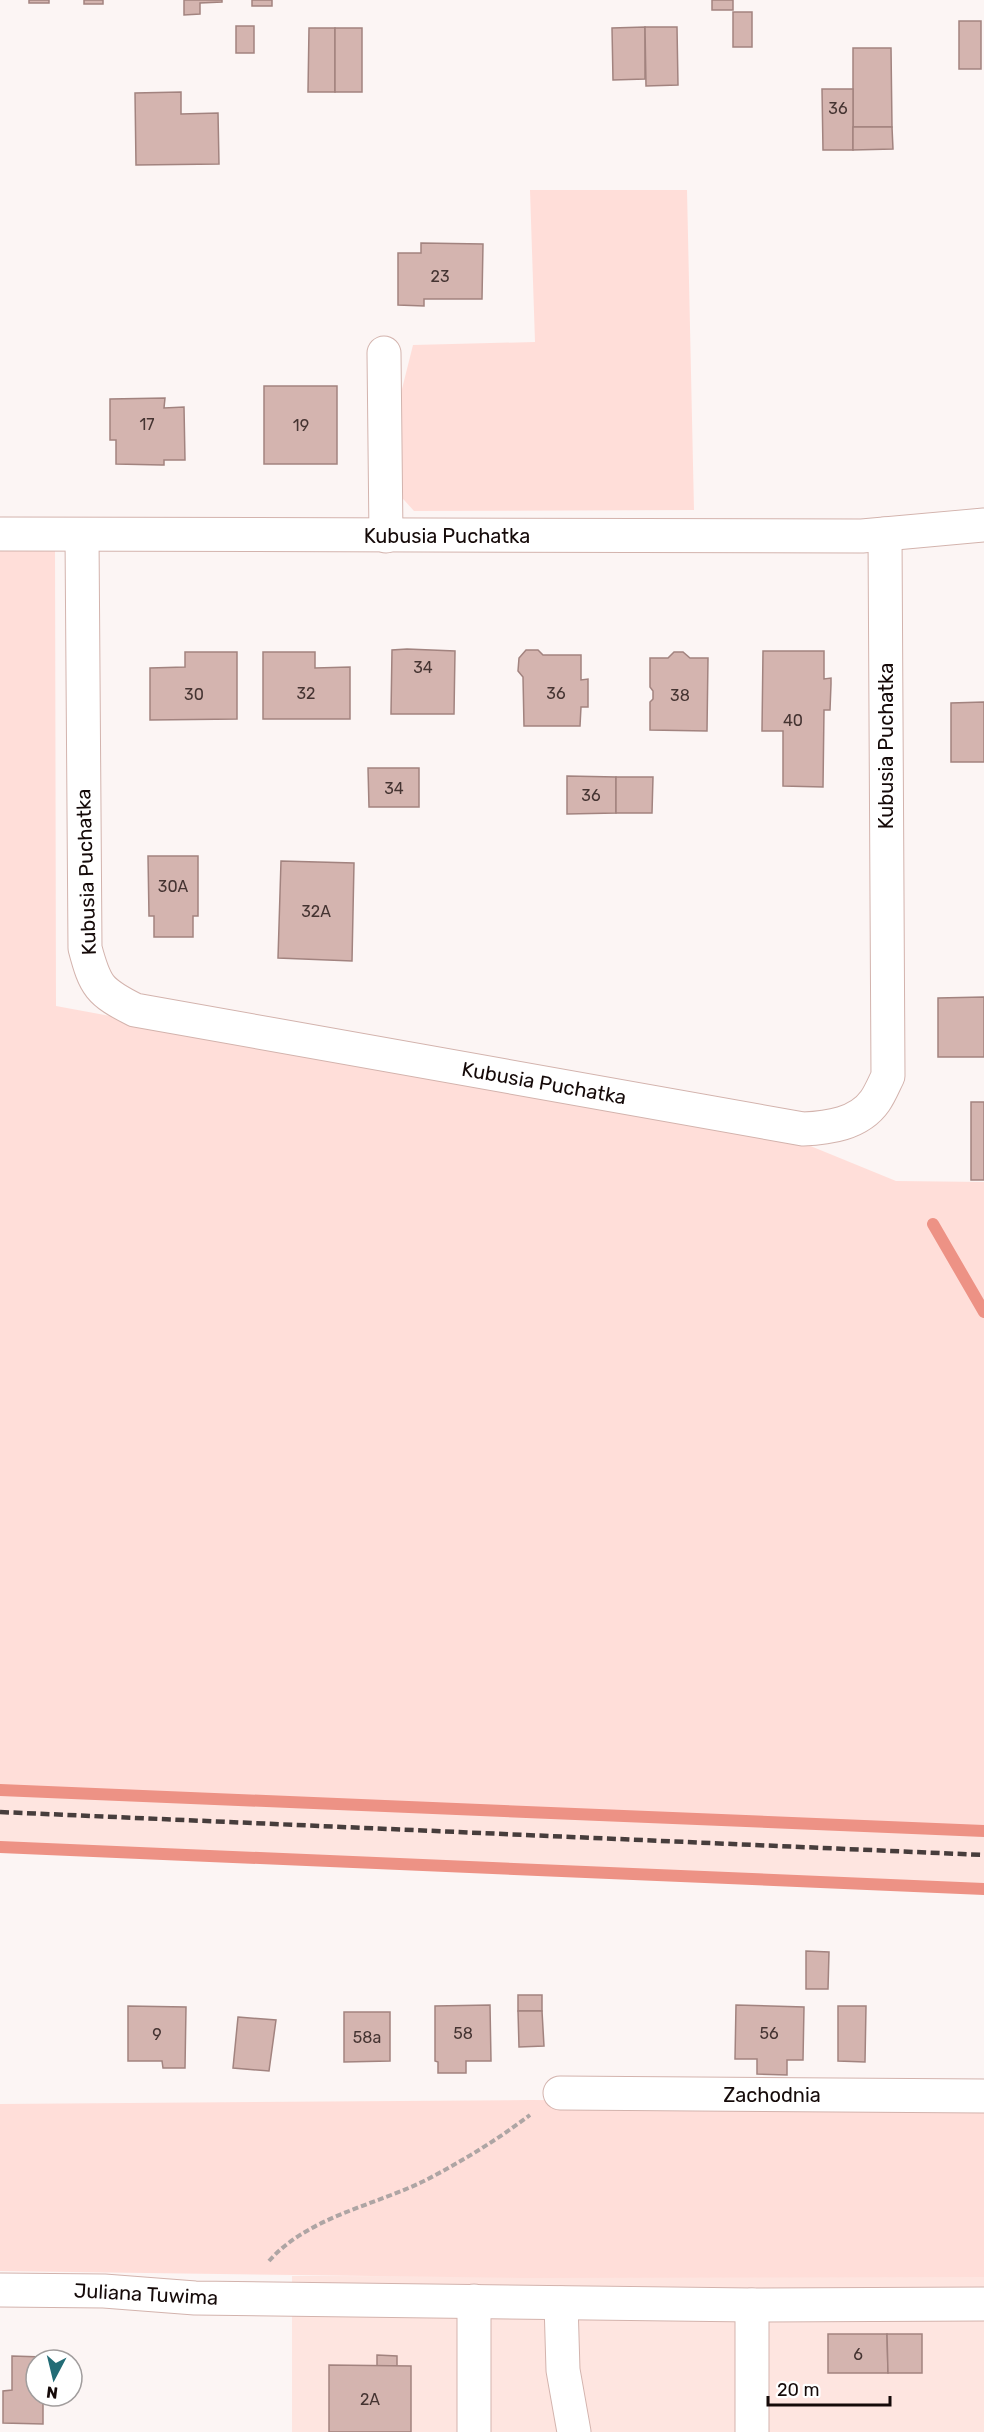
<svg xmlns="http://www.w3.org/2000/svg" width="984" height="2432" viewBox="0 0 984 2432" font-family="Rubik,sans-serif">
<rect width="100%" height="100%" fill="#fcf5f4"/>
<g fill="#fee5e0">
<polygon points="0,1790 984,1831 984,1889 0,1847"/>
<polygon points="292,2276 984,2277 984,2432 292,2432"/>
</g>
<g fill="#ffded9">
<polygon points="530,190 687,190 694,510 414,511 396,491 396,413 413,345 535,342"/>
<polygon points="55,542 56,1006 808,1145 896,1181 984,1182 984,1831 0,1790 0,544"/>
<polygon points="530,2100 984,2103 984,2277 526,2278 0,2271 0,2104"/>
</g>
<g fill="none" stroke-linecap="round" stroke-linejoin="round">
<g stroke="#ed9285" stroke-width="12">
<polyline points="933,1224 984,1312"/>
<polyline points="0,1790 984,1831"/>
<polyline points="0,1847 984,1889"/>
</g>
</g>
<g fill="#d4b4af" stroke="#a2837f" stroke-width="1.5">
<rect x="29" y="0" width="20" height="3"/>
<rect x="84" y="0" width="19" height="4"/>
<polygon points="184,0 222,0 222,2 200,3 200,14 184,15"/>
<rect x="252" y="0" width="20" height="6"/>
<rect x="712" y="0" width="21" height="10"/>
<rect x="733" y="12" width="19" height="35"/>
<rect x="959" y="21" width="22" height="48"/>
<rect x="236" y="26" width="18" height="27"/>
<polygon points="645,27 645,79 613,80 612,28"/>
<polygon points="645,27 677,27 678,85 646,86"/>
<polygon points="309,28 335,28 335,92 308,92"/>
<rect x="335" y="28" width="27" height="64"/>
<polygon points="853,48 891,48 892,127 853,127"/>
<polygon points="822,89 853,89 853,150 823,150"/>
<polygon points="181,92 181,114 218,113 219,164 136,165 135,93"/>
<polygon points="853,127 892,127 893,149 853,150"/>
<polygon points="421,243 483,244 482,299 424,299 424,306 398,305 398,253 421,253"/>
<rect x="264" y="386" width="73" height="78"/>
<polygon points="165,398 164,408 184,407 185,460 164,460 164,465 162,465 116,464 116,440 110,440 110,399"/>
<polygon points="407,649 455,651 454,714 391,714 392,650"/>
<polygon points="526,650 538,650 543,655 581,655 581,680 588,679 588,707 581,707 580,726 524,726 523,677 518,671 519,658"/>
<polygon points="763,651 824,651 824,679 831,678 831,684 830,710 824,710 823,787 783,786 783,731 762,731"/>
<polygon points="185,652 237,652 237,719 150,720 150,668 185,667"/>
<polygon points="263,652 315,652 315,668 350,667 350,719 263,719"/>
<polygon points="674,652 683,652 690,658 708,658 707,731 650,730 650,702 653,699 653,691 650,687 650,658 668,658"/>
<polygon points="984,702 984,762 951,762 951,703"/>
<polygon points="368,768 419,768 419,807 369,807"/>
<polygon points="567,776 616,777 616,813 567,814"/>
<polygon points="616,777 653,777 652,813 616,813"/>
<polygon points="148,856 198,856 198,916 193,916 193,937 154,937 154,916 149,916"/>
<polygon points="281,861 354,863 352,961 278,958"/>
<polygon points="984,997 984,1057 938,1057 938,998"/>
<rect x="971" y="1102" width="13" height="78"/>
<polygon points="806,1951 829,1952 828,1989 806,1989"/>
<rect x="518" y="1995" width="24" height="16"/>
<polygon points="490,2005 491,2061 466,2061 466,2073 438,2073 438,2062 435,2061 435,2006"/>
<polygon points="736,2005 804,2007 803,2060 787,2060 787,2075 757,2074 757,2059 735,2059"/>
<polygon points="128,2006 186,2007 185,2068 163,2068 162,2061 128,2061"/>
<polygon points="838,2006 866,2006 865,2062 838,2061"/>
<polygon points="518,2011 542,2011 544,2046 519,2047"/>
<polygon points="344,2012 390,2012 390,2061 344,2062"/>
<polygon points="238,2017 276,2020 269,2071 233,2068"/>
<polygon points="828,2334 887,2334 888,2373 828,2373"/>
<polygon points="887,2334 922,2334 922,2373 888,2373"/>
<polygon points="377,2355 397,2356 397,2366 377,2366"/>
<polygon points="12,2356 43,2357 43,2360 36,2360 36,2396 43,2396 43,2424 3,2423 3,2391 12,2390"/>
<polygon points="329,2365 411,2366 411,2432 329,2432"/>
</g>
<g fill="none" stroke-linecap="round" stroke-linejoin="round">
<g stroke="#d3b3ad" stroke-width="35">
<g id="minor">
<polyline points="384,353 386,536"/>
<polyline points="0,534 862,536 984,525"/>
<path d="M82,535L85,948C95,986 99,992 135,1010L803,1129C828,1128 859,1124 875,1101C880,1094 884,1084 888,1076L885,534"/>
<polyline points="560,2093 984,2096"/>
<polyline points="0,2290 104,2291 195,2298 752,2305"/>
<polyline points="561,2303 563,2370 574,2432"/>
<polyline points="474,2432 474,2301"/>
<polyline points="752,2432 752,2305 984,2304"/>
</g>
</g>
<path stroke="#aea5a4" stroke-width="4" stroke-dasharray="6 3" stroke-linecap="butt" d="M269,2261C308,2217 373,2206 424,2181C461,2162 497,2140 530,2115"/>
<use href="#minor" stroke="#fff" stroke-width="33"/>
<polyline stroke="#473d3c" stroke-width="4.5" stroke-dasharray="9 4.5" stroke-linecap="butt" points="0,1812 984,1855"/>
</g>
<g text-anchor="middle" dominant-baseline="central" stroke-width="4.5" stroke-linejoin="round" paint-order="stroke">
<g font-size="16" fill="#453432">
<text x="838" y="108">36</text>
<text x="440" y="276">23</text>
<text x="147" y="424">17</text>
<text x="301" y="425">19</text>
<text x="423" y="667">34</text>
<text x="306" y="693">32</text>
<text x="556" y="693">36</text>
<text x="194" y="694">30</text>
<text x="680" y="695">38</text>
<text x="793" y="720">40</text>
<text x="394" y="788">34</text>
<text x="591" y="795">36</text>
<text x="173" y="886">30A</text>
<text x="316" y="911">32A</text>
<text x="463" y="2033">58</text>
<text x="769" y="2033">56</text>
<text x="157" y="2034">9</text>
<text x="367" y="2037">58a</text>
<text x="858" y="2354">6</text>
<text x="370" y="2399">2A</text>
</g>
<g font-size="20" fill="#150a09" stroke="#fff">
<text x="447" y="536">Kubusia Puchatka</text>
<text transform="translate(886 746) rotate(-90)">Kubusia Puchatka</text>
<text transform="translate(86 872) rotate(-92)">Kubusia Puchatka</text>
<text transform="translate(544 1083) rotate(10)">Kubusia Puchatka</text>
<text x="772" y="2095">Zachodnia</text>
<text transform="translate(146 2294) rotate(3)">Juliana Tuwima</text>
</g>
</g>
<g transform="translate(54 2378) rotate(187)"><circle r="28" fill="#ffffff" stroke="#a19d9d" stroke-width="1.5"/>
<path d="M0-4.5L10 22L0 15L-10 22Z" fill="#226c76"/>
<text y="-9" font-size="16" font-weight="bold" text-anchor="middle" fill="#150a09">N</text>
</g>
<path d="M768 2396v9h122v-9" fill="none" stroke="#150a09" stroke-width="3"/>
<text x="777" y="2396" font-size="18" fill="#150a09" stroke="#ffffff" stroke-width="4.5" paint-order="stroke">20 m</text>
</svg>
